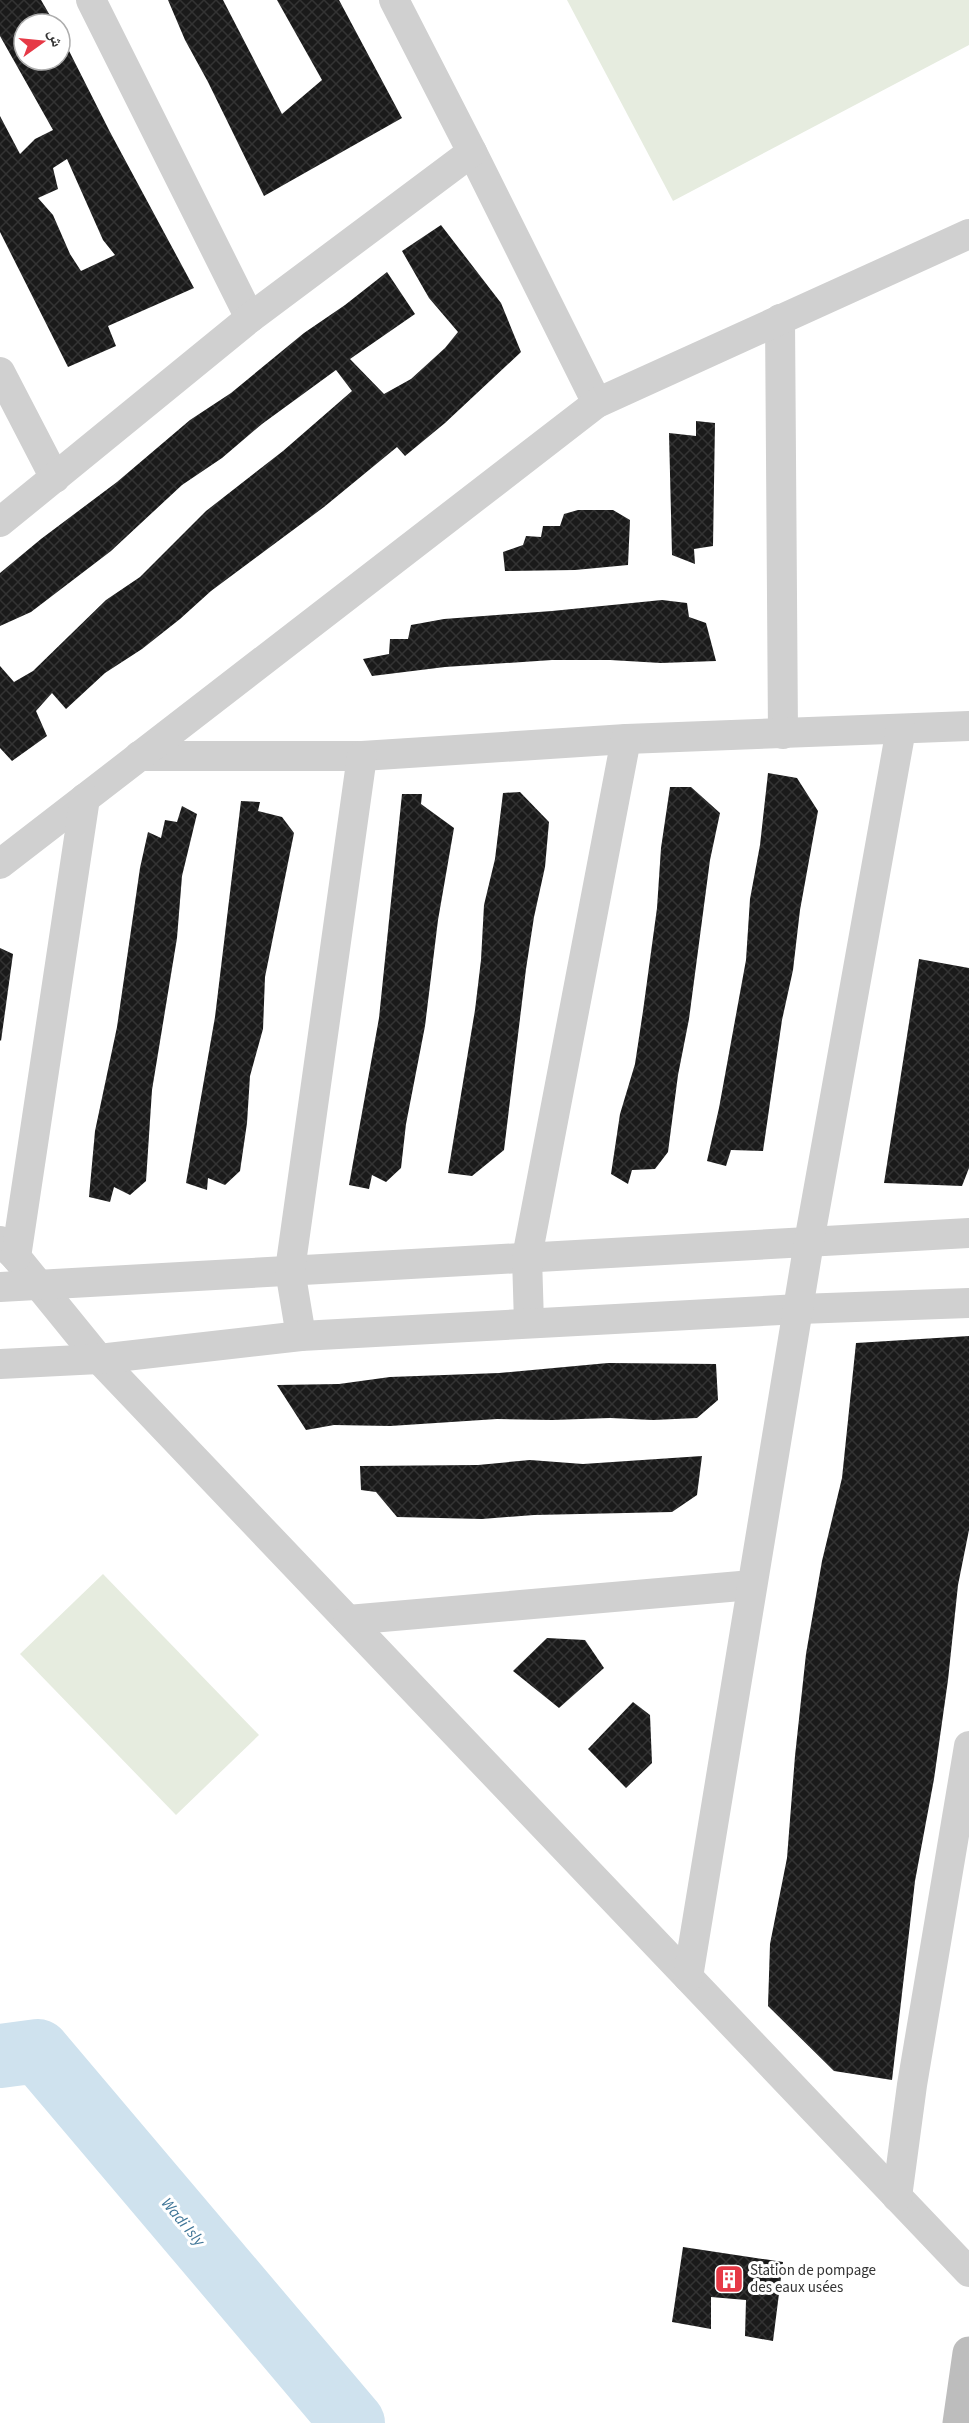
<svg xmlns="http://www.w3.org/2000/svg" width="969" height="2423" viewBox="0 0 969 2423" font-family="'Source Sans 3','Noto Naskh Arabic',sans-serif">
<defs>
<pattern id="building-cross-hatch" width="8" height="8" patternUnits="userSpaceOnUse" patternTransform="scale(1.5)"><rect width="8" height="8" fill="#1a1a1a"/><path d="M0 0l8 8M0 8l8-8" fill="none" stroke="#333"/></pattern>
</defs>
<rect width="100%" height="100%" fill="#fff"/>
<g fill="#e6ecdf">
<polygon points="567,0 969,0 969,45 673,201"/>
<polygon points="103,1574 259,1735 176,1815 20,1654"/>
</g>
<g fill="none" stroke-linecap="round" stroke-linejoin="round">
<polyline stroke="#cfe2ee" stroke-width="64" points="0,2056 38,2051 353,2423"/>
</g>
<g fill="url(#building-cross-hatch)" fill-rule="evenodd">
<path d="M0,0H41L55,24H24V60H60V33L110,132L194,288L108,326L116,346L68,367L0,232V116L20,154L35,139L53,130L0,36ZM67,159L103,240L115,255L81,271L70,254L53,215L38,198L58,189L53,168Z"/>
<polygon points="168,0 223,0 282,114 322,80 277,0 339,0 402,118 264,196 208,82 185,40"/>
<polygon points="441,225 501,303 521,352 445,423 405,456 397,447 324,507 211,591 180,619 142,649 105,673 66,709 52,693 36,711 47,736 12,761 0,748 0,666 14,682 33,671 106,600 140,577 206,511 283,451 352,391 336,370 262,424 222,458 182,485 111,551 31,612 0,626 0,573 41,539 117,482 190,420 231,393 304,333 345,305 387,272 415,314 350,359 384,394 411,379 445,348 458,332 429,298 402,251"/>
<polygon points="696,421 715,423 713,546 694,549 695,564 672,555 669,433 696,436"/>
<polygon points="578,510 613,510 630,520 628,565 575,570 505,571 503,552 523,545 526,536 541,537 543,526 560,526 564,514"/>
<polygon points="662,600 687,603 689,617 706,623 716,661 661,663 610,660 552,660 445,667 372,676 363,659 389,654 390,639 408,639 411,625 444,619 552,611"/>
<polygon points="768,773 797,778 818,811 800,910 793,970 782,1020 763,1151 731,1150 726,1166 707,1161 719,1108 746,960 750,899 760,845"/>
<polygon points="670,787 691,787 720,813 710,860 689,1019 678,1075 668,1152 655,1169 632,1170 628,1184 611,1174 620,1114 635,1064 643,1011 657,908 661,848"/>
<polygon points="520,792 549,822 545,867 534,917 526,969 504,1150 472,1176 448,1173 475,1010 481,960 484,905 495,859 503,793"/>
<polygon points="402,794 422,794 421,804 454,828 438,920 425,1026 406,1124 401,1168 386,1182 372,1175 369,1189 349,1185 379,1018"/>
<polygon points="241,801 260,802 258,811 282,817 294,833 265,977 263,1029 250,1076 247,1123 240,1171 225,1185 208,1178 207,1190 186,1183 215,1017"/>
<polygon points="182,806 197,814 182,876 177,938 152,1090 146,1181 130,1195 114,1187 110,1202 89,1197 95,1131 117,1027 140,868 148,832 161,838 165,820 177,822"/>
<polygon points="0,948 13,954 1,1041 0,1040"/>
<polygon points="919,959 969,968 969,1168 962,1186 884,1183"/>
<polygon points="969,1336 969,1530 958,1585 948,1680 934,1779 915,1881 892,2080 834,2071 768,2006 770,1944 787,1858 795,1756 806,1654 822,1561 842,1478 856,1343"/>
<polygon points="608,1363 716,1364 718,1400 697,1418 653,1420 610,1418 552,1420 497,1419 390,1426 334,1425 306,1430 277,1385 339,1384 390,1377 499,1373"/>
<polygon points="702,1456 697,1495 672,1512 534,1515 482,1519 397,1517 376,1492 361,1490 360,1466 478,1465 530,1460 583,1464"/>
<polygon points="547,1638 585,1640 604,1668 559,1708 513,1671"/>
<polygon points="633,1702 650,1715 652,1763 626,1788 588,1749"/>
<polygon points="683,2247 783,2262 773,2341 745,2336 746,2300 711,2297 711,2329 672,2322"/>
</g>
<g fill="none" stroke-linecap="round" stroke-linejoin="round">
<g stroke="#d0d0d0" stroke-width="30">
<polyline points="91,0 250,318"/>
<polyline points="394,0 472,152 597,403"/>
<polyline points="780,319 783,734"/>
<polyline points="0,372 55,478"/>
<polyline points="0,522 250,318 472,152"/>
<polyline points="139,756 362,756 626,739 969,726"/>
<polyline points="0,864 597,403 969,234"/>
<polyline points="0,1241 16,1257 99,1359 969,2272"/>
<polyline points="16,1257 85,798"/>
<polyline points="0,1287 969,1233"/>
<polyline points="529,1323 527,1257 626,739"/>
<polyline points="301,1336 290,1270 362,756"/>
<polyline points="0,1364 99,1359 301,1336 799,1309 969,1303"/>
<polyline points="348,1620 752,1585"/>
<polyline points="688,1977 809,1242 901,729"/>
<polyline points="897,2197 912,2085 969,1746"/>
</g>
<polyline stroke="#bdbdbd" stroke-width="33" points="959,2423 969,2353"/>
</g>
<defs>
<g id="building-square" transform="scale(1.5)"><rect x="-9" y="-9" width="18" height="18" rx="4" fill="#e63946" stroke="#fff"/><path d="M-4-6H4V6H1V3H-1V6H-4ZM-2.5-4.3h1.7v1.8h-1.7ZM.8-4.3h1.7v1.8H.8ZM-2.5-1h1.7V.8h-1.7ZM.8-1h1.7V.8H.8Z" fill="#fff"/></g>
</defs>
<g fill-rule="evenodd">
<use href="#building-square" x="729" y="2279"/>
</g>
<g text-anchor="middle" dominant-baseline="central" stroke-width="6" stroke-linejoin="round" paint-order="stroke">
<g font-size="15" fill="#333" stroke="#fff" text-anchor="start">
<text x="750" y="2270">Station de pompage<tspan x="750" dy="17">des eaux usées</tspan></text>
</g>
<g font-size="16" font-style="italic" fill="#3f7597" stroke="#fff">
<text transform="translate(183 2222) rotate(50)">Wadi Isly</text>
</g>
</g>
<g transform="translate(42 42) rotate(75)"><circle r="28" fill="#ffffff" stroke="#adadad" stroke-width="1.5"/>
<path d="M0-4.5L10 22L0 15L-10 22Z" fill="#e63946"/>
<text y="-9" font-size="16" font-weight="bold" text-anchor="middle" fill="#333333">ش</text>
</g>
</svg>
